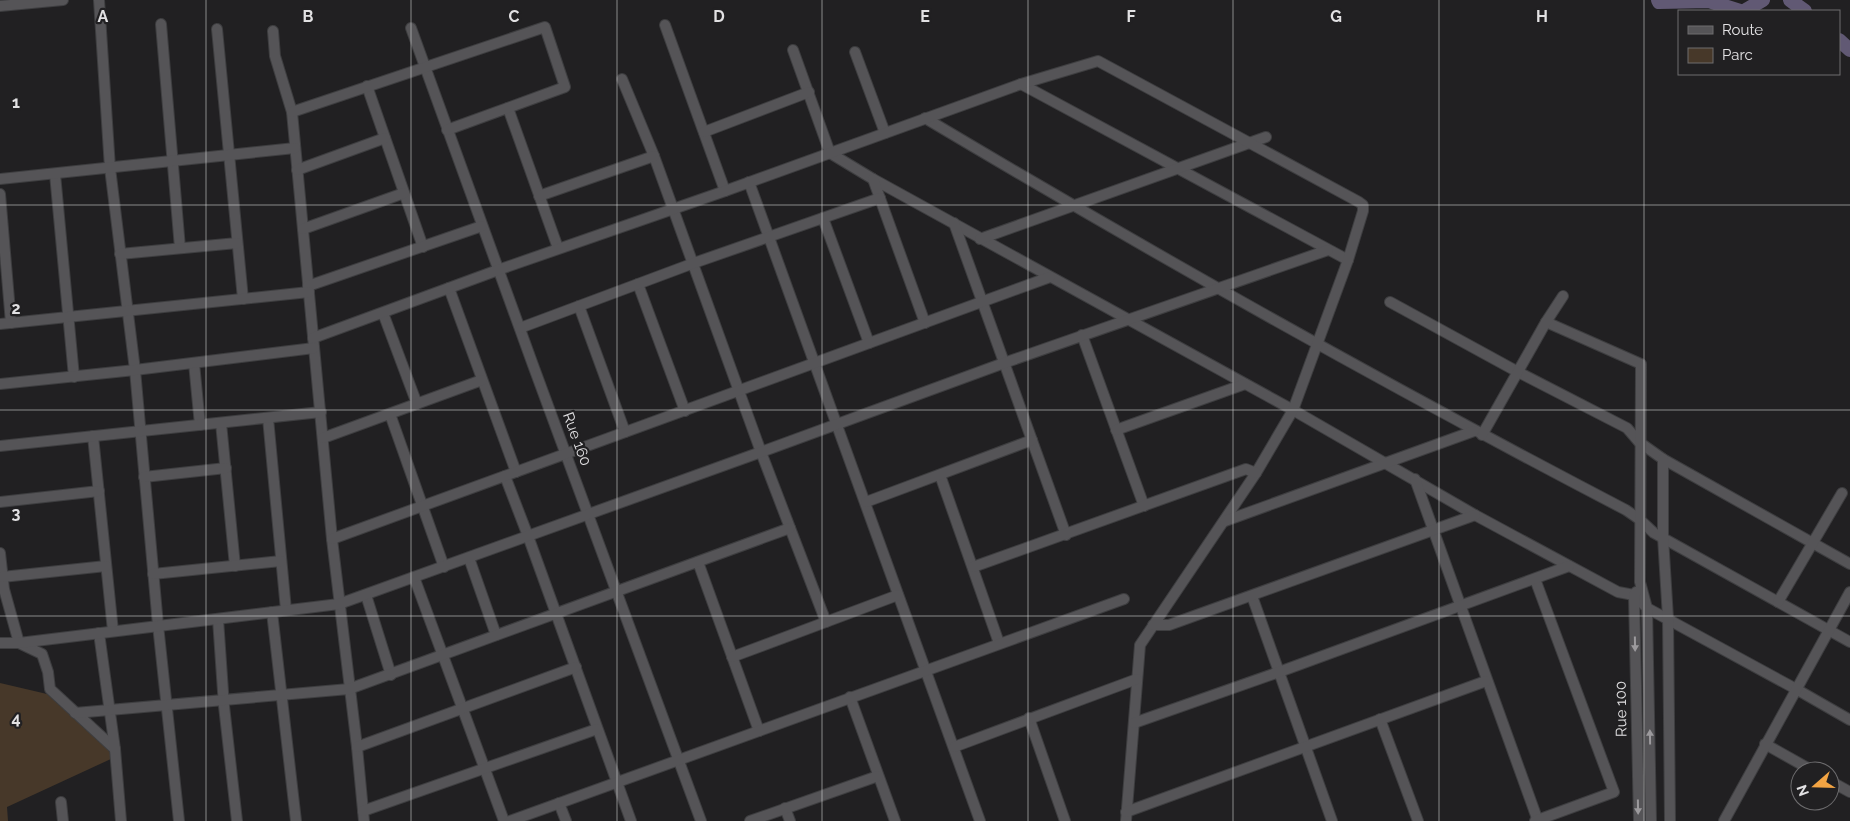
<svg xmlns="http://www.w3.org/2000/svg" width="1850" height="821" viewBox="0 0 1850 821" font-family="Raleway,sans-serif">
<rect width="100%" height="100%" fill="#212022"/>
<polygon fill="#473829" points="0,683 47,694 112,752 113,758 7,807 8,821 0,821"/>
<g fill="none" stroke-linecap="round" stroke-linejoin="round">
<g stroke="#615974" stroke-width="14">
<polyline points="1658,0 1659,2 1709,1 1740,11"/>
<polyline points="1790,0 1805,11"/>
<polyline points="1744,11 1763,0"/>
<polyline points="1839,40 1850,50"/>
</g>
<g stroke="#3e3e40" stroke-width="12">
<g id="minor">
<polyline points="99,0 110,168 135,370 158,625 179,821"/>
<polyline points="0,6 63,0"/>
<polyline points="161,24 180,248"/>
<polyline points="665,25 725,191"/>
<path d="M411,28C506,293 603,557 701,821"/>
<polyline points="217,29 243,299"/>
<polyline points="273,31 275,56 292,112 332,539 357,747 364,821"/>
<polyline points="793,50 830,153 873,179 1293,410 1475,515 1618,592 1634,595 1647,608 1796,689 1850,720"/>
<polyline points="855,52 885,133"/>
<polyline points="622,79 654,156 761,452 826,622"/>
<polyline points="1021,84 1348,260"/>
<polyline points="367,86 423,247"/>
<polyline points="508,108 558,248"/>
<polyline points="292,112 545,27 565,87 447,130"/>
<path d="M925,118C1155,255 1388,386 1626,510L1639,519L1654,533L1850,642"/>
<polyline points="704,132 809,92"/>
<polyline points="297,170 385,138"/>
<polyline points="55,174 74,377"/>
<polyline points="0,179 295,148"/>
<polyline points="873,179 925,323"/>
<polyline points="749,182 980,821"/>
<polyline points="0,194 11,323"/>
<polyline points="539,196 654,156"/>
<polyline points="823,218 869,343"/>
<polyline points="954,223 1066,535"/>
<polyline points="303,229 404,193"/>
<polyline points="980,239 1266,137"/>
<polyline points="120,254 237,243"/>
<polyline points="638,284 685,411"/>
<polyline points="308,286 482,226"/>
<polyline points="449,288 516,472"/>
<polyline points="1390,302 1518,372 1627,428 1639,442 1663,459 1850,564"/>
<polyline points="579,306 625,432"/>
<polyline points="383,313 417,404"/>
<polyline points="1546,322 1641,364 1640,582 1647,608 1651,821"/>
<polyline points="0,324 309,292"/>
<polyline points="520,328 694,263 880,198"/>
<polyline points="1082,335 1144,506"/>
<polyline points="313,338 498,270 725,191 1021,84 1098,61 1359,202 1363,205 1363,211 1348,260 1293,410 1256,473 1140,645 1126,821"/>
<polyline points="194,363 200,425"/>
<polyline points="0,384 135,370 314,348"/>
<polyline points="390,414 444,567"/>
<polyline points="268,418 286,610"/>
<polyline points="221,423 235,566"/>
<polyline points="1116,430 1245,384"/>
<polyline points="1482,435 1546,322 1563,296"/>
<polyline points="93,436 113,631"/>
<polyline points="323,438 482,380"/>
<polyline points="0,446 321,412"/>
<polyline points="1663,459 1663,537 1668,618 1670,821"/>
<polyline points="940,475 999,643"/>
<polyline points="505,476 528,536 631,821"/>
<polyline points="144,477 226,468"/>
<polyline points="1415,479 1538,821"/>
<polyline points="0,502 99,491"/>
<polyline points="866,502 1032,440"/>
<polyline points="1225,521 1474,431"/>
<polyline points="332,539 1050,277"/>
<polyline points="0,553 4,589 19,643 42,654 48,672 50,689 115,749"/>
<polyline points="469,558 496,635"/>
<polyline points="698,562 759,731"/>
<polyline points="973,567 1246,469 1256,473"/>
<polyline points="153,574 281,561"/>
<polyline points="2,577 106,566"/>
<polyline points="414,577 504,821"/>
<polyline points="1535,579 1614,792 1535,821"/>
<polyline points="1636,592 1634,595 1639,821"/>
<polyline points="366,595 391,675"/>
<polyline points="1252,596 1332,821"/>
<polyline points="1778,602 1842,493"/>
<polyline points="272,612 296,821"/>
<polyline points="218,619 224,706 237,821"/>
<polyline points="1153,625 1169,625 1475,515"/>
<polyline points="99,633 115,749 121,821"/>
<polyline points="0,643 19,643 339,604 761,452 1004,363 1328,250"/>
<polyline points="732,657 898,595"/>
<polyline points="850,697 895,821"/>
<polyline points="75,713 349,689 790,528"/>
<polyline points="1029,718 1065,821"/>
<polyline points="1380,719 1418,821"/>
<polyline points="1134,723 1279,672 1569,566"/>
<polyline points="1765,744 1813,771"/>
<polyline points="357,747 576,667"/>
<polyline points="954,747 1137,679"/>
<polyline points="1830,781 1850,792"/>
<polyline points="61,802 63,821"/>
<polyline points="559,803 566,821"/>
<polyline points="785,808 790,821"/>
<polyline points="363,811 597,729"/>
<polyline points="1126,812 1486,681"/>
<polyline points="510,821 1124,599"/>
<polyline points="750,821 878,776"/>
<polyline points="1724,821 1850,592"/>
</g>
</g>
<use href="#minor" stroke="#555457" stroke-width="10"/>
</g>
<defs><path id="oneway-solid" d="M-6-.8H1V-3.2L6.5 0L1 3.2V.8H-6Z" transform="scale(1.25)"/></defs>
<g fill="#9c9a9d">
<use href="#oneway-solid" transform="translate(1635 644) rotate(89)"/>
<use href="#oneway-solid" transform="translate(1650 737) rotate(-91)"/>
<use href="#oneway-solid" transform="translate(1638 807) rotate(89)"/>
</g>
<path fill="none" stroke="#e2e1e3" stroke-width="1" stroke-opacity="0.55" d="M206,0V821M411,0V821M617,0V821M822,0V821M1028,0V821M1233,0V821M1439,0V821M1644,0V821M0,205H1850M0,410H1850M0,616H1850"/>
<g text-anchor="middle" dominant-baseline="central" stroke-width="4.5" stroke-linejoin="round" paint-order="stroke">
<g font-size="15" fill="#e2e1e3" stroke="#212022">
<text transform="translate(577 439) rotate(70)">Rue 160</text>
<text transform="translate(1621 709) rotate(-91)">Rue 100</text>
</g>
</g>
<g font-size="16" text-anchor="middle" font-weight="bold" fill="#e2e1e3" stroke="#212022" stroke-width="4.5" stroke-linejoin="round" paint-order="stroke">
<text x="103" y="22">A</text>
<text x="308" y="22">B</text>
<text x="514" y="22">C</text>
<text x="719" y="22">D</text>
<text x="925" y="22">E</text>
<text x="1131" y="22">F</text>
<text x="1336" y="22">G</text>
<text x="1542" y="22">H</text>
<text x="16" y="108">1</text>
<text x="16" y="314">2</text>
<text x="16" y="519">3</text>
<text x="16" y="724">4</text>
</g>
<rect x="1678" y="10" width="162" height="65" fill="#212022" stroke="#6e6d6f"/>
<rect x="1688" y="26" width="25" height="8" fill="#555457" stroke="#6e6d6f"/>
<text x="1722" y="35" font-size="15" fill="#e2e1e3">Route</text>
<rect x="1688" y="48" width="25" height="15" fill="#473829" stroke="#6e6d6f"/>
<text x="1722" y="60" font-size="15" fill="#e2e1e3">Parc</text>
<g transform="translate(1815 786) rotate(250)"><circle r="24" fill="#212022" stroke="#6e6d6f"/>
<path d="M0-4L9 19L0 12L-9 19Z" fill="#f3a443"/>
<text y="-8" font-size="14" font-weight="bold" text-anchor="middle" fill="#e2e1e3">N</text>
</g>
</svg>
